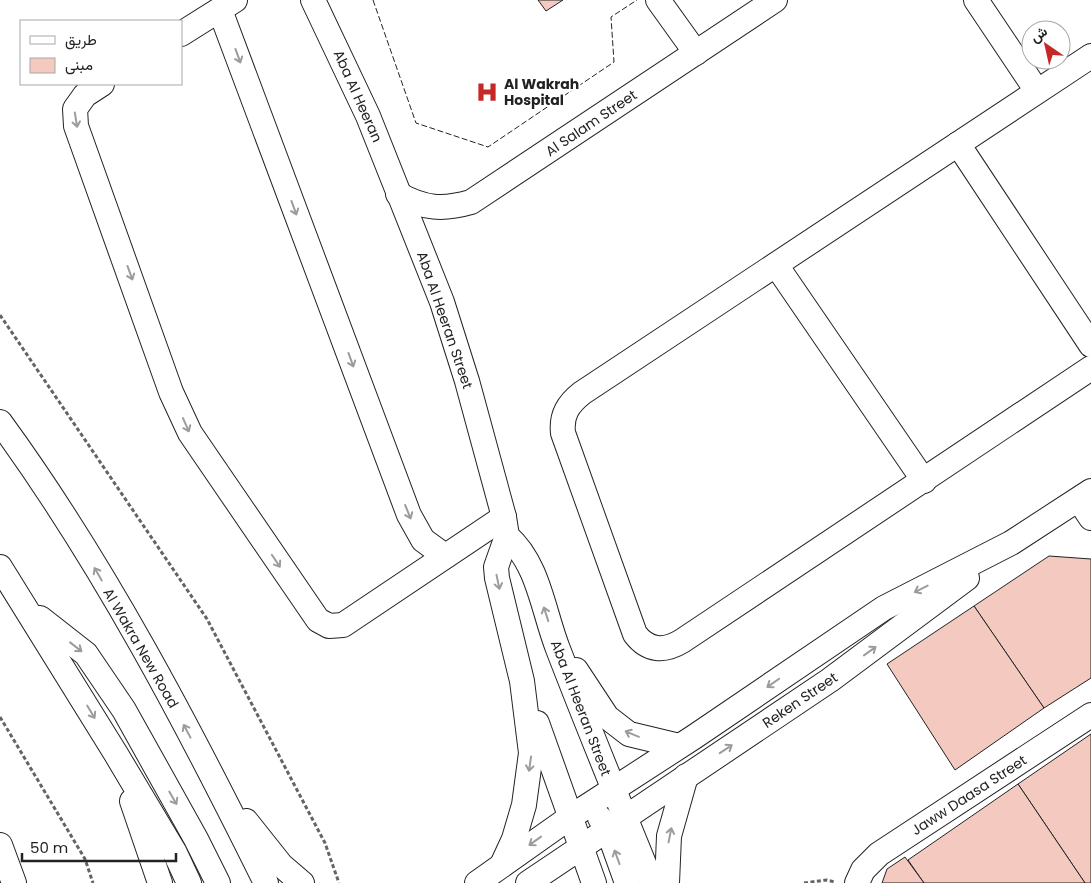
<svg xmlns="http://www.w3.org/2000/svg" width="1091" height="883" viewBox="0 0 1091 883" font-family="Poppins,Vazirmatn,sans-serif">
<rect width="100%" height="100%" fill="#fff"/>
<g fill="#f3c9c0" stroke="#222">
<polygon points="538,0 563,0 546,11"/>
<polygon points="1049,556 1091,559 1091,678 1044,708 974,606"/>
<polygon points="974,606 1044,708 955,770 887,664"/>
<polygon points="1091,734 1091,883 1085,883 1018,784"/>
<polygon points="1018,784 1085,883 924,883 908,860"/>
<polygon points="905,857 924,883 882,883 887,869"/>
</g>
<g fill="none" stroke-linecap="round" stroke-linejoin="round">
<g stroke="#222" stroke-width="26">
<g id="minor">
<polyline points="313,0 368,116 442,302 467,381 504,517 507,536 496,567 497,578 522,681 531,753 524,805 514,839 502,865"/>
<polyline points="658,0 696,53"/>
<polyline points="976,0 1037,91"/>
<polyline points="220,10 409,515 423,540 445,556"/>
<polyline points="181,34 235,0"/>
<path d="M1091,56L582,393C568,404 561,415 563,433L635,634C648,651 664,652 682,641L1091,368"/>
<polyline points="102,84 85,95 75,109 76,126 171,392 190,433 318,620 329,626 343,625 504,517"/>
<polyline points="958,144 1091,345"/>
<path d="M398,194C424,209 443,210 471,202L775,0"/>
<polyline points="776,265 924,481"/>
<path d="M0,422C103,563 189,727 266,883"/>
<polyline points="1079,500 1091,518"/>
<path d="M507,536C539,564 543,611 558,649C588,727 620,805 652,883"/>
<polyline points="0,567 116,754 175,853 189,883"/>
<polyline points="40,618 86,654 124,710 196,839 218,883"/>
<polyline points="576,670 607,717 629,734 679,746"/>
<polyline points="537,723 594,883"/>
<polyline points="132,801 160,883"/>
<polyline points="600,818 608,830 627,883"/>
<polyline points="246,821 281,865 302,883"/>
<polyline points="0,845 14,883"/>
<polyline points="477,883 569,818 694,737 884,608 1011,543 1091,491"/>
<polyline points="528,883 830,680 967,578"/>
<polyline points="667,883 669,836 686,776"/>
<polyline points="857,883 863,870 879,854 1091,715"/>
</g>
</g>
<g stroke="#646464" stroke-width="3" stroke-dasharray="4 2.5" stroke-linecap="butt">
<polyline points="0,315 207,619 325,843 339,883"/>
<polyline points="0,717 85,859 93,883"/>
<polyline points="804,883 826,880 835,882"/>
</g>
<use href="#minor" stroke="#fff" stroke-width="24"/>
<polyline stroke="#222" stroke-width="1" stroke-dasharray="6 2.5" stroke-linecap="butt" points="373,0 416,123 488,147 614,62 611,17 637,0"/>
</g>
<defs><path id="oneway-shaft" d="M-6 0H5M1.5-3L5.5 0L1.5 3" fill="none" stroke-width="1.6" stroke-linecap="round" stroke-linejoin="round" transform="scale(1.25)"/></defs>
<g stroke="#9c9c9c">
<use href="#oneway-shaft" transform="translate(238 56) rotate(70)"/>
<use href="#oneway-shaft" transform="translate(76 120) rotate(81)"/>
<use href="#oneway-shaft" transform="translate(294 208) rotate(70)"/>
<use href="#oneway-shaft" transform="translate(130 273) rotate(70)"/>
<use href="#oneway-shaft" transform="translate(351 360) rotate(70)"/>
<use href="#oneway-shaft" transform="translate(186 425) rotate(66)"/>
<use href="#oneway-shaft" transform="translate(408 512) rotate(68)"/>
<use href="#oneway-shaft" transform="translate(276 561) rotate(56)"/>
<use href="#oneway-shaft" transform="translate(98 574) rotate(-120)"/>
<use href="#oneway-shaft" transform="translate(498 582) rotate(78)"/>
<use href="#oneway-shaft" transform="translate(921 589) rotate(153)"/>
<use href="#oneway-shaft" transform="translate(546 614) rotate(-108)"/>
<use href="#oneway-shaft" transform="translate(76 647) rotate(38)"/>
<use href="#oneway-shaft" transform="translate(870 651) rotate(-36)"/>
<use href="#oneway-shaft" transform="translate(773 683) rotate(145)"/>
<use href="#oneway-shaft" transform="translate(91 712) rotate(59)"/>
<use href="#oneway-shaft" transform="translate(187 731) rotate(-118)"/>
<use href="#oneway-shaft" transform="translate(632 734) rotate(-157)"/>
<use href="#oneway-shaft" transform="translate(726 749) rotate(-33)"/>
<use href="#oneway-shaft" transform="translate(530 764) rotate(98)"/>
<use href="#oneway-shaft" transform="translate(173 798) rotate(60)"/>
<use href="#oneway-shaft" transform="translate(670 835) rotate(-79)"/>
<use href="#oneway-shaft" transform="translate(535 841) rotate(144)"/>
<use href="#oneway-shaft" transform="translate(617 857) rotate(-110)"/>
</g>
<defs>
<g id="hospital-bare" transform="scale(1.725)"><path d="M-5-5h3v3.5h4V-5h3V5h-3V1.5h-4V5h-3Z" fill="#c62828" stroke="#fff" stroke-width="2.5" paint-order="stroke"/></g>
</defs>
<g fill-rule="evenodd">
<use href="#hospital-bare" x="487" y="92"/>
</g>
<g text-anchor="middle" dominant-baseline="central" stroke-width="4" stroke-linejoin="round" paint-order="stroke">
<g font-size="14" font-weight="bold" fill="#222" stroke="#fff" text-anchor="start">
<text x="504" y="84">Al Wakrah<tspan x="504" dy="16">Hospital</tspan></text>
</g>
<g font-size="14" fill="#222" stroke="#fff">
<text transform="translate(358 96) rotate(66)">Aba Al Heeran</text>
<text transform="translate(591 123) rotate(-34)">Al Salam Street</text>
<text transform="translate(445 320) rotate(71)">Aba Al Heeran Street</text>
<text transform="translate(141 648) rotate(60)">Al Wakra New Road</text>
<text transform="translate(800 700) rotate(-34)">Reken Street</text>
<text transform="translate(581 708) rotate(69)">Aba Al Heeran Street</text>
<text transform="translate(969 795) rotate(-33)">Jaww Daasa Street</text>
</g>
</g>
<rect x="20" y="20" width="162" height="65" fill="#ffffff" stroke="#a7a7a7"/>
<rect x="30" y="36" width="25" height="8" fill="#ffffff" stroke="#a7a7a7"/>
<text x="65" y="45" font-size="15" fill="#222222">طريق</text>
<rect x="30" y="58" width="25" height="15" fill="#f3c9c0" stroke="#a7a7a7"/>
<text x="65" y="70" font-size="15" fill="#222222">مبنى</text>
<g transform="translate(1046 45) rotate(326)"><circle r="24" fill="#ffffff" stroke="#a7a7a7"/>
<path d="M0-4L9 19L0 12L-9 19Z" fill="#c62828"/>
<text y="-8" font-size="14" font-weight="bold" text-anchor="middle" fill="#222222">ش</text>
</g>
<path d="M22 853v8h154v-8" fill="none" stroke="#222222" stroke-width="2.5"/>
<text x="30" y="853" font-size="15" fill="#222222" stroke="#ffffff" stroke-width="4" paint-order="stroke">50 m</text>
</svg>
